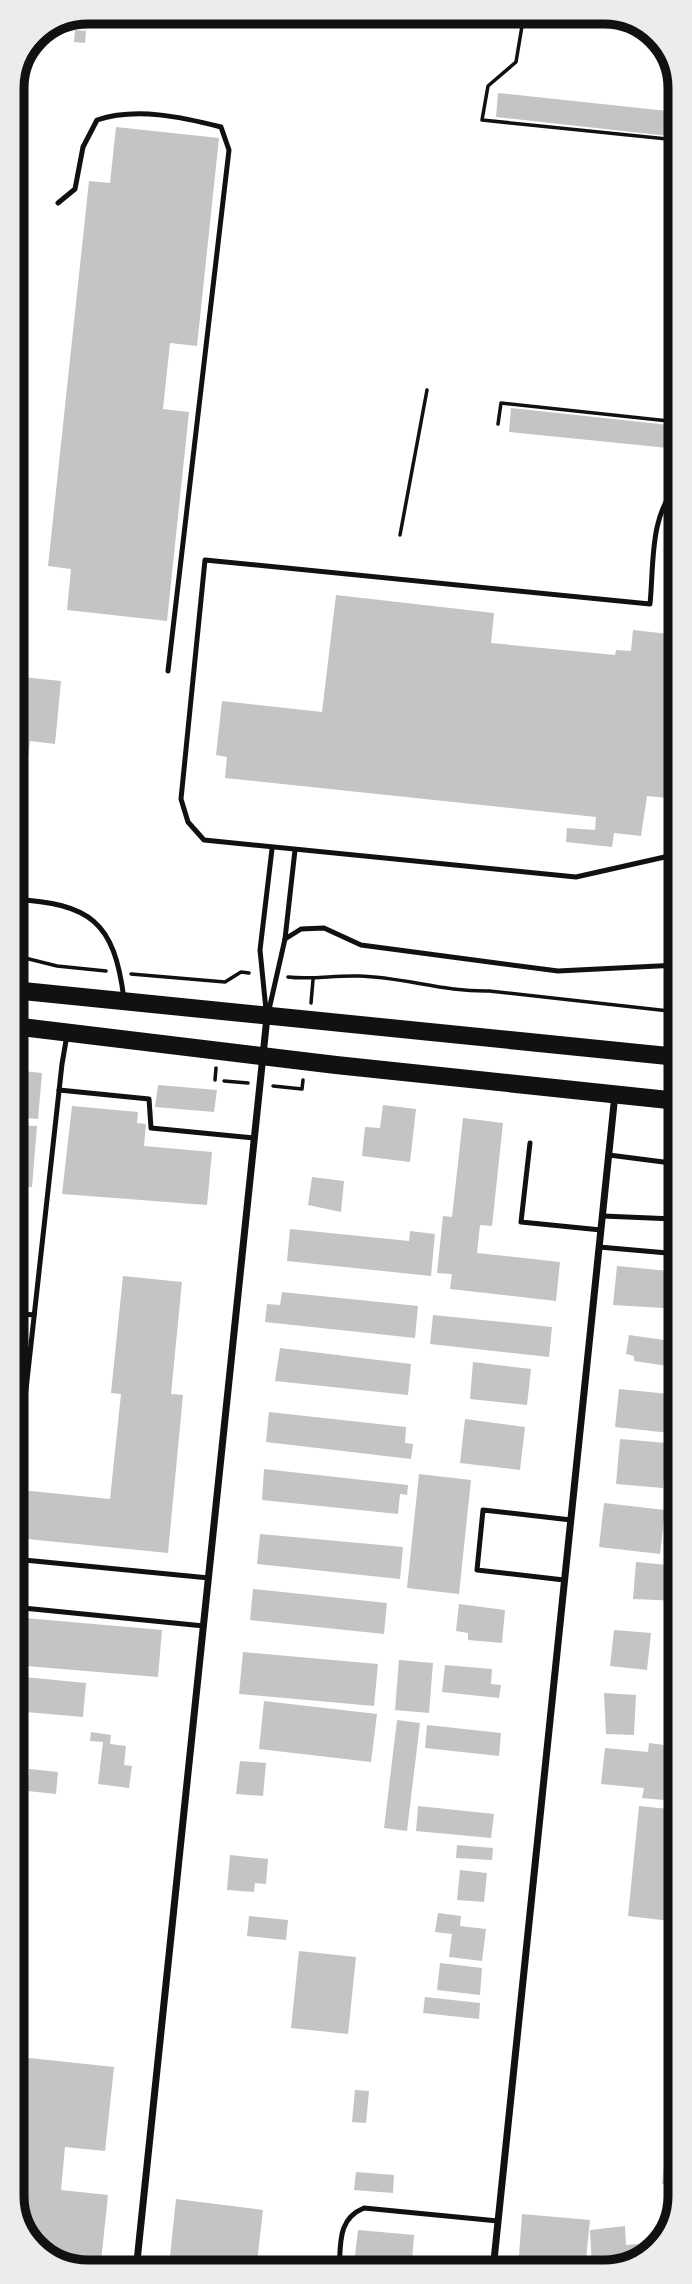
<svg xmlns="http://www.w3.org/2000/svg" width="692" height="2284" viewBox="0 0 692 2284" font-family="Poppins,sans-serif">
<rect width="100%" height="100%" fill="#fff"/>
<g fill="#c4c4c4">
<polygon points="75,30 86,31 85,43 74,42"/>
<polygon points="498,93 677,112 677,137 496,117"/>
<polygon points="116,127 219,138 197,346 170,343 163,409 189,412 167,621 67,610 71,569 48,566 89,181 110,183"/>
<polygon points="511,408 678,426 678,449 509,432"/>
<polygon points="336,595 494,613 491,643 615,655 616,650 631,651 633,630 678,635 678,799 647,796 641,836 614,833 612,847 566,842 567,828 595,830 596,817 225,778 227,757 216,755 222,701 322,712"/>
<polygon points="13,676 61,681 55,744 30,741 19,838 13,838"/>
<polygon points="13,1070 42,1073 38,1119 14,1117"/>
<polygon points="158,1085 217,1090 214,1112 155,1107"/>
<polygon points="383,1105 416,1109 410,1162 362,1156 365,1127 380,1128"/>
<polygon points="72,1106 138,1112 137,1123 146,1124 144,1146 212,1152 207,1205 62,1194"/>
<polygon points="463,1118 503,1123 492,1226 480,1225 477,1253 560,1262 556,1301 450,1289 452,1274 437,1273 443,1216 452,1217"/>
<polygon points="14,1125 37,1126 32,1187 14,1187"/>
<polygon points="312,1177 344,1181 341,1212 308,1205"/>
<polygon points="290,1229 409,1241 410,1231 435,1234 431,1276 287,1261"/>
<polygon points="617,1266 679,1272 679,1309 613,1305"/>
<polygon points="123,1276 182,1282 171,1394 183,1395 168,1553 17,1538 21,1490 110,1499 121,1394 111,1393"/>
<polygon points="282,1292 418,1306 415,1338 265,1322 267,1304 280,1305"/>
<polygon points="433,1315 552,1327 549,1357 430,1344"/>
<polygon points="629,1335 671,1341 668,1366 634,1361 634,1356 626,1354"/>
<polygon points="280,1348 411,1364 408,1395 275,1381"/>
<polygon points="473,1362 531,1369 527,1405 470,1399"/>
<polygon points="619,1389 679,1395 679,1434 615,1427"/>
<polygon points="269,1412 406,1427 405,1443 413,1444 411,1459 266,1442"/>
<polygon points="465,1419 525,1427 520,1470 460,1463"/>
<polygon points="620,1439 667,1443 663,1488 616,1484"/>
<polygon points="264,1469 408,1485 407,1495 400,1494 398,1514 262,1500"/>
<polygon points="419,1474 471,1480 459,1594 407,1588"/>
<polygon points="604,1503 665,1510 660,1554 599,1547"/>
<polygon points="260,1534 403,1547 400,1579 257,1564"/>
<polygon points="636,1562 679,1566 679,1601 633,1599"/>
<polygon points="253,1589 387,1603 384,1634 250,1620"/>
<polygon points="459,1604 505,1610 502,1643 468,1640 468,1633 456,1631"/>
<polygon points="14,1617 162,1630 158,1677 14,1665"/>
<polygon points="614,1630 651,1633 647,1670 610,1666"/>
<polygon points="243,1652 378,1664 374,1706 239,1694"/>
<polygon points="399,1660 433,1663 429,1713 395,1710"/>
<polygon points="445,1665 492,1669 491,1684 501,1685 499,1698 442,1692"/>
<polygon points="14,1676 86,1683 83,1717 14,1711"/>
<polygon points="604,1693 636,1695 634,1735 606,1734"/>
<polygon points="264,1701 377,1714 371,1762 259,1749"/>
<polygon points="397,1720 420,1723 407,1831 384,1828"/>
<polygon points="427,1725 501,1733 499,1756 425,1748"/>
<polygon points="91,1732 111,1735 110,1744 126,1746 124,1765 132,1766 129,1788 98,1784 103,1742 90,1741"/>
<polygon points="649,1743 679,1747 674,1801 642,1798 644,1788 601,1784 605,1748 648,1752"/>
<polygon points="240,1761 266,1763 263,1796 236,1794"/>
<polygon points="29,1769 58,1772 56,1794 27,1791"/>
<polygon points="418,1806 494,1814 491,1838 416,1831"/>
<polygon points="639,1806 679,1810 679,1922 628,1916"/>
<polygon points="457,1845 493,1848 492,1860 456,1858"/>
<polygon points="230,1855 268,1859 266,1884 255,1883 254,1892 227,1890"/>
<polygon points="460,1870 487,1873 484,1902 457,1900"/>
<polygon points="438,1913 461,1916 460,1926 486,1929 482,1961 449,1957 452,1934 435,1932"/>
<polygon points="249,1916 288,1920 286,1940 247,1936"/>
<polygon points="299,1951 356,1957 348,2034 291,2028"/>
<polygon points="440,1963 482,1968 480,1995 437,1990"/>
<polygon points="425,1997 480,2003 479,2019 423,2013"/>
<polygon points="20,2057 114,2067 105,2151 65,2147 61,2190 108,2195 100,2271 76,2269 39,2253 15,2215 15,2106"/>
<polygon points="355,2090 369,2091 366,2123 352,2122"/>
<polygon points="671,2104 680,2105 680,2185 662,2184"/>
<polygon points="356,2172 394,2175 393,2193 354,2190"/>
<polygon points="176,2199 263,2210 256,2271 169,2266"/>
<polygon points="522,2214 590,2220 585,2269 518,2269"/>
<polygon points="625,2226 626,2245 638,2244 639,2259 623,2269 592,2269 590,2230"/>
<polygon points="358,2230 414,2235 412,2261 355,2256"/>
<polygon points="392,2266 421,2268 421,2270 392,2270"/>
</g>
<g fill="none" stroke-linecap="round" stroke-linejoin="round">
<g stroke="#111" stroke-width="3.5">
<polyline points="522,26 516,62 488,86 482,120 677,140"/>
<polyline points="498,424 501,403 678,422"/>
<polyline points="400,535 427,390"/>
<polyline points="13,955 57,966 106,971"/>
<polyline points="131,974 225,982 241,972 249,973"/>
<path d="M288,977C312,980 334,975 359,976C403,977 444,992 489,991L678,1012"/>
<polyline points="311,1003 313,980"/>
<polyline points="215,1080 216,1068"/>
<polyline points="224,1081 248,1083"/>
<polyline points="273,1086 302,1089 303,1080"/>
</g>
<g stroke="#111" stroke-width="5">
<path d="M58,203L75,189L83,147L97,120C136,107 182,117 221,127L229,150L168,671"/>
<path d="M678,485C649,515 654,565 650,604L205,560L181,799L188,822L204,840L576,877L678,854"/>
<path d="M13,899C91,904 114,921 124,999"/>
<polyline points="285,939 301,929 324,928 361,945 558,971 678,965"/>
<polyline points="266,1010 260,950 272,849"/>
<polyline points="268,1014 285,939 295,850"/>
<polyline points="59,1090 149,1099 151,1128 254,1138"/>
<polyline points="530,1143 521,1222 601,1230"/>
<polyline points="609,1155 679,1164"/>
<polyline points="603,1216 674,1219 679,1167"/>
<polyline points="599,1247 679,1254"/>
<polyline points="14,1313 34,1315"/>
<polyline points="14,1498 62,1064 67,1035"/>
<polyline points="24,1560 209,1578"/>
<polyline points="564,1580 477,1570 483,1510 571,1520"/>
<polyline points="23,1608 204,1626"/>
<path d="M339,2270C341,2244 337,2219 364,2208L498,2221"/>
<polyline points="385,2270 386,2261 436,2266"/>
<polyline points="435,2270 436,2266 475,2270"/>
</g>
<g stroke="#111" stroke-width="7">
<polyline points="493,2270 615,1094"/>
<polyline points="136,2271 267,1017"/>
</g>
<g stroke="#111" stroke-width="18">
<polyline points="13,990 678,1057"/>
<polyline points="13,1026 336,1065 678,1101"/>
</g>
</g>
<path d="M0 0H692V2284H0ZM88 24H604A64 64 0 0 1 668 88V2196A64 64 0 0 1 604 2260H88A64 64 0 0 1 24 2196V88A64 64 0 0 1 88 24Z" fill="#ececec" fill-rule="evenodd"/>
<path fill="none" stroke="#111" stroke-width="9" d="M88 24H604A64 64 0 0 1 668 88V2196A64 64 0 0 1 604 2260H88A64 64 0 0 1 24 2196V88A64 64 0 0 1 88 24Z"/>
</svg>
